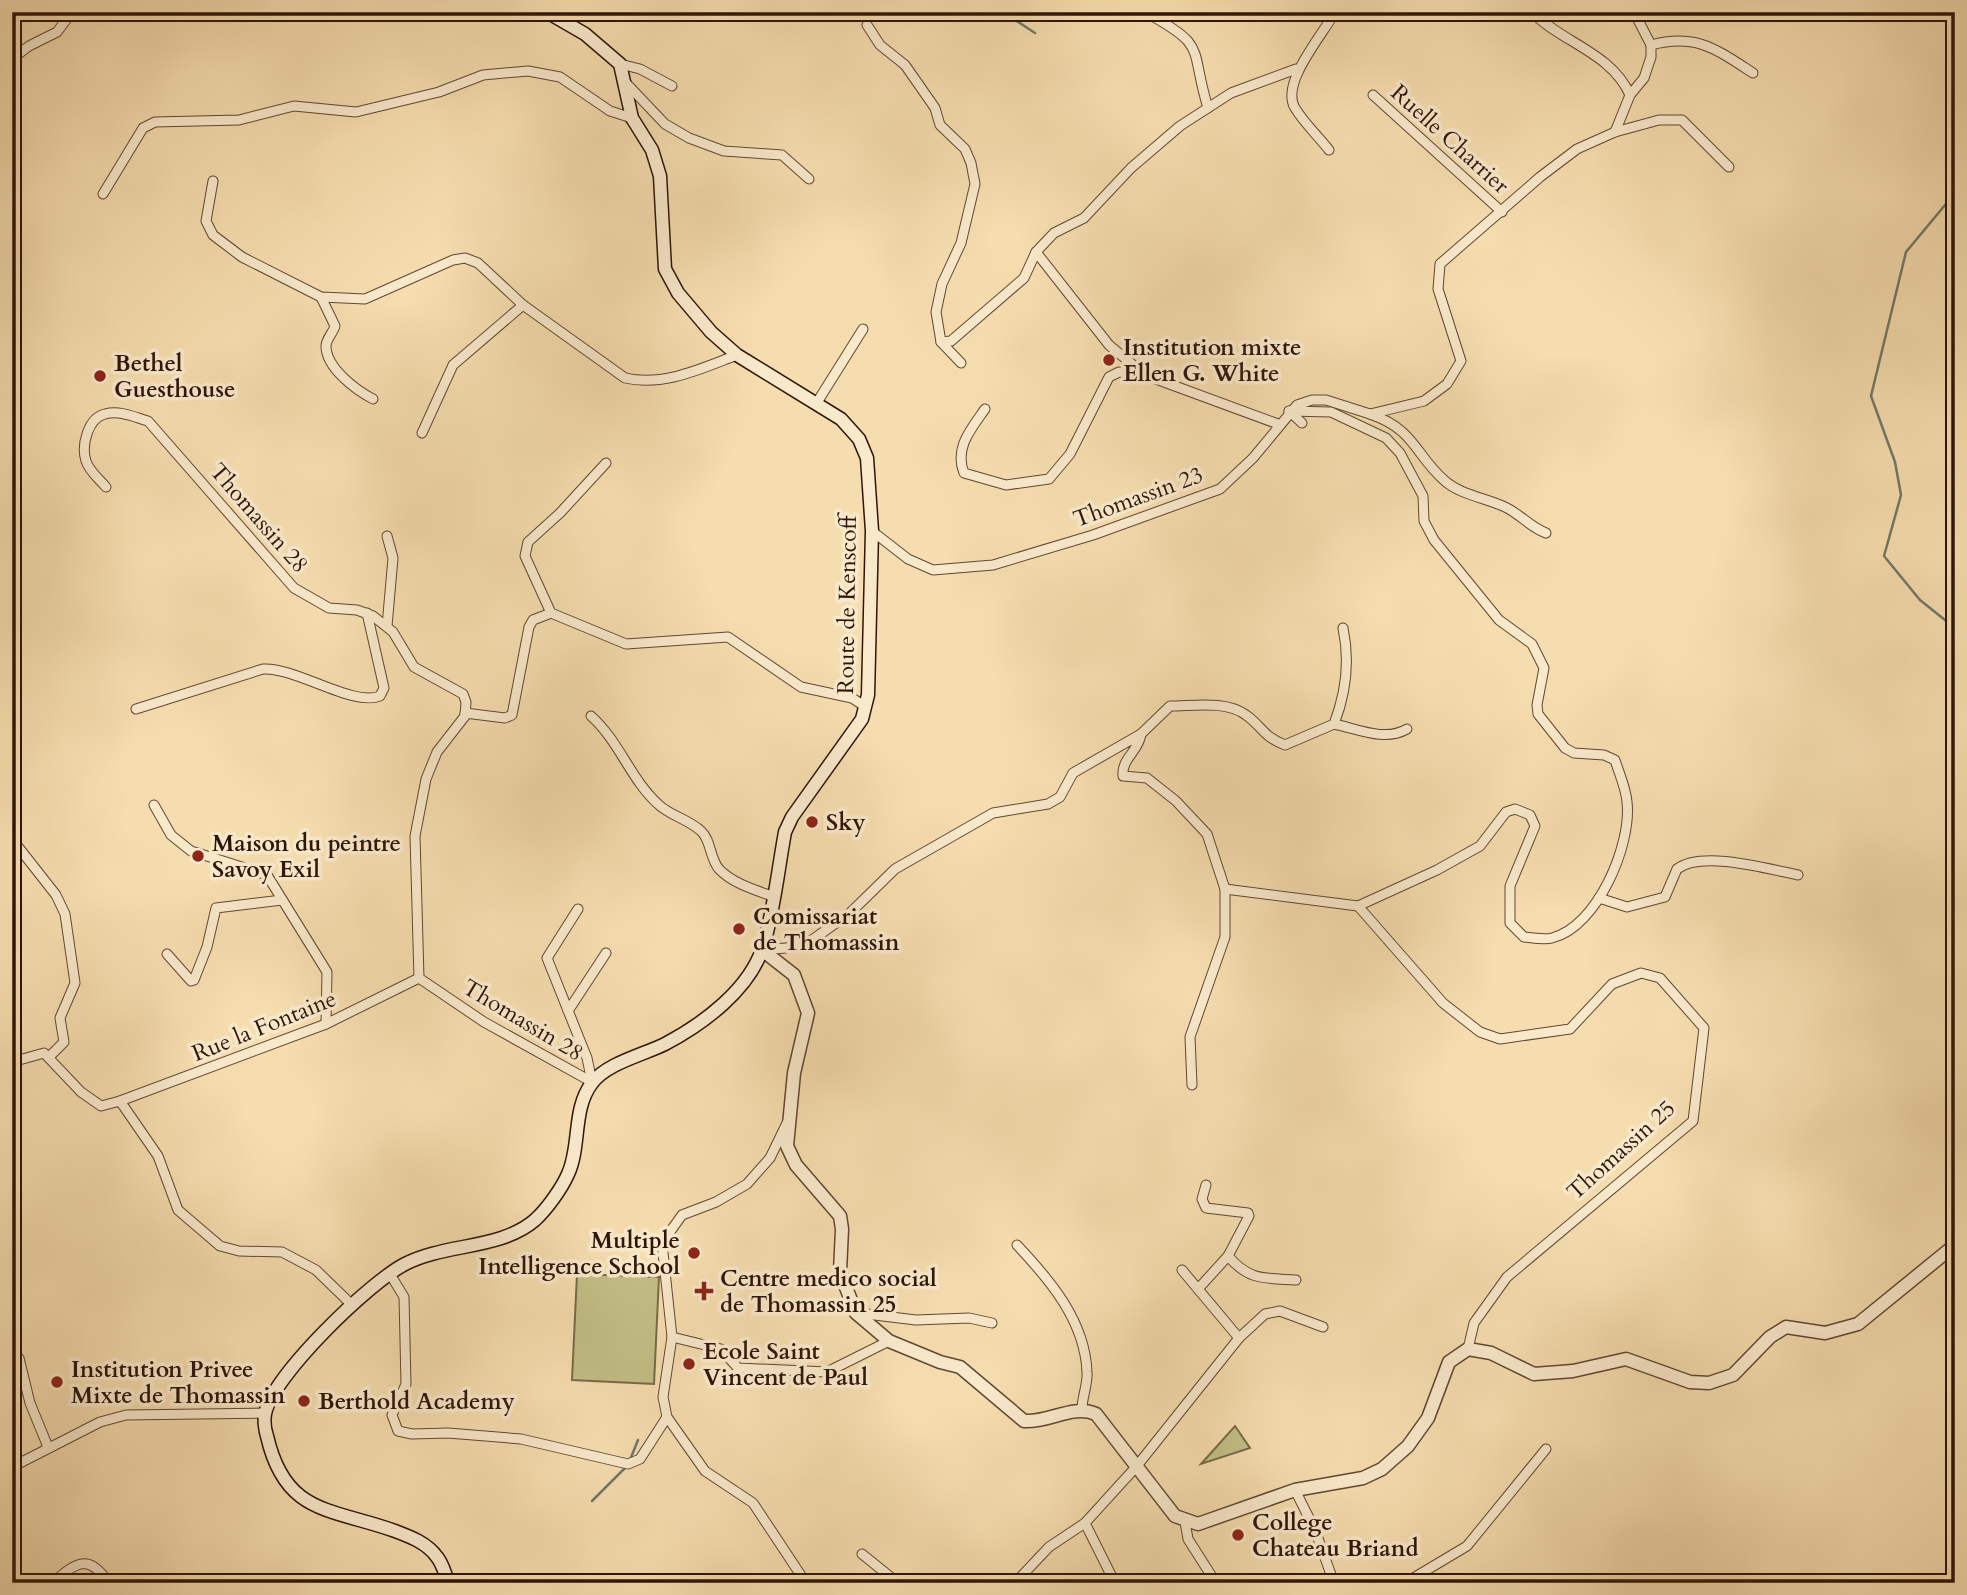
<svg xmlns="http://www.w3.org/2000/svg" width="1967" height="1595" viewBox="0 0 1967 1595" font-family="Cardo,serif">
<rect width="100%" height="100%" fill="#f6ddaf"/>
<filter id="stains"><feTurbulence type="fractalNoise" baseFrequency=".00286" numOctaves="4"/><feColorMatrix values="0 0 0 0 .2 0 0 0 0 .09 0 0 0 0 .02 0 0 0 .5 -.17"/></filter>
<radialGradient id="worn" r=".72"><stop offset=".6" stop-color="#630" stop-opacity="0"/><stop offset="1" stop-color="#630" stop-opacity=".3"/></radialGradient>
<g fill="#c2bf87" stroke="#786a48" stroke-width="2">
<polygon points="577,1274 659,1277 654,1384 572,1380"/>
<polygon points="1235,1426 1250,1448 1201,1464"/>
</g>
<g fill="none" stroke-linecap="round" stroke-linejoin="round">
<g stroke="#71796b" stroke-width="2.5">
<polyline points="1003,12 1035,33"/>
<polyline points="1955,193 1906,252 1871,396 1895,462 1901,495 1884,556 1920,600 1955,628"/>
<polyline points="630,1460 638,1440"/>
<polyline points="592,1501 627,1466"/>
</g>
<g stroke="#604732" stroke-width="11">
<g id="minor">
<path d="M1145,12C1209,47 1189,46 1208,108"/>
<path d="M1532,12C1561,42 1612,53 1630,95"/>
<polyline points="867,25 880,45 905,65 935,108 940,125 965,149 971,163 975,184 961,243 942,284 936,312 941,342 961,363"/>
<path d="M1651,45C1696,33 1716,49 1753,73"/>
<polyline points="12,59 29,46 57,32 72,12"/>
<polyline points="620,64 640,69 672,86"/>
<polyline points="626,83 665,124 689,138 724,151 782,155 809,179"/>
<polyline points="1373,95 1502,212"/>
<polyline points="1615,132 1630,95 1644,78 1651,57 1651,45 1634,12"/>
<path d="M1329,150C1318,136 1304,123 1295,108C1280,83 1322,36 1335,12"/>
<path d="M213,181L206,221L213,235L242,257L321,297L365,299L453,260L465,258L478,263L523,305L625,378C664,387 702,368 737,355"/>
<polyline points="103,194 143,128 155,122 239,120 294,106 356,112 439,92 483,75 528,71 560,77 610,111 632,118"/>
<path d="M321,297L335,326C333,333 326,339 326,346C326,368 356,390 373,399"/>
<polyline points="941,342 951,341 1024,278 1036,252"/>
<polyline points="816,404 863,329"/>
<path d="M985,409C971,429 954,448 964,473L1006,485L1049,479L1070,454L1109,377L1119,372L1145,375"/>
<polyline points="1289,411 1302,423"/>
<path d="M1370,414C1416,430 1414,454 1445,481C1461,495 1486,498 1505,507C1520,514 1530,527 1546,533"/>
<polyline points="1278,424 1145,375 1109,345 1036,252 1054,233 1084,218 1131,168 1180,126 1231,93 1296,69"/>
<polyline points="422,433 453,365 523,305"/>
<polyline points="606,463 560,513 528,542 525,556 551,613 626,644 728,637 801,687 852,698 866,707"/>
<path d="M106,487C99,479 89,471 86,461C81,445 88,418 105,414C120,410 134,417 148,421L294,588L329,608L357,610L373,616L393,632L414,667L463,694L466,702L465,716L437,752L426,779L415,836L419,978L484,1022L592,1082"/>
<polyline points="872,531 908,559 933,570 993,565 1093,535 1220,489 1253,458 1297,405 1312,400 1326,400 1370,414 1424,401 1447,384 1461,361 1438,289 1440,264 1540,177 1577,149 1615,132 1659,120 1682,120 1729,167"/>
<polyline points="387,626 393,558 387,536"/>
<path d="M136,709L263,669C296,667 352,707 380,696L384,688L367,613"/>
<polyline points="465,713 505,718 512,715 529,627 533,620 551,613"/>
<path d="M591,716C620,742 630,779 659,805C671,816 688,819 701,831C711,840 710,859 719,869C732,883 755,890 772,896"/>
<path d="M1334,724C1358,729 1385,742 1407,729"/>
<path d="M1141,734L1170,706C1193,706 1226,700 1246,715C1263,727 1262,736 1285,745L1334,724C1346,693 1350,661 1343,628"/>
<polyline points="154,805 171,835 191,851 267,875 327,972 326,1024"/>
<polyline points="12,839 56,895 65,914 75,983 60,1018 64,1042 50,1056"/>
<path d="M1225,889L1358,906L1437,870L1480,846L1506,812L1515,809L1530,815L1535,826L1510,886V923L1524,937C1533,938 1544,940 1552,938C1597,927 1632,845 1627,802C1626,788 1619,773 1615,760L1604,755L1574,753L1565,748L1538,714L1537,705L1544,668L1532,644L1499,620L1434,540L1424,521L1423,496L1400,453L1386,438L1331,412L1289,411"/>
<path d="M1599,898L1627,907L1665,897L1677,869C1702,850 1768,869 1798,875"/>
<polyline points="1358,906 1443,1003 1480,1032 1500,1039 1570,1029 1612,984 1641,973 1660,978 1704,1028 1693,1121 1507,1277 1474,1323 1468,1349"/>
<polyline points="578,909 547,958 587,1058 592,1082"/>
<path d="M762,950L786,948L812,940L850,913L895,869L993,813L1048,804L1060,797L1073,773L1141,734C1139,751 1121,759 1123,776L1147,778L1176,801L1207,834L1225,889V937L1190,1037L1192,1085"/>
<polyline points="167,954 191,981 194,980 207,947 216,908 282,900"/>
<polyline points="568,1011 606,953"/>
<polyline points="12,1062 44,1053 81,1092 101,1106 120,1101 158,1156 178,1210 220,1246 239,1251 282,1252 316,1270 352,1305"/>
<polyline points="120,1101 326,1024 419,978"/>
<polyline points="787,1123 770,1158 747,1184 716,1202 682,1215 662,1243 672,1337 663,1397 667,1417 705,1471 753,1503 806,1583"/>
<path d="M1017,1245C1050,1280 1085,1321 1087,1372C1088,1384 1082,1397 1082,1409"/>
<path d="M1228,1256C1249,1281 1265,1278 1296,1280"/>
<polyline points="1182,1270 1239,1338"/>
<polyline points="390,1274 404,1297 406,1384 392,1415 398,1431 412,1434 448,1433 521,1439 628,1464 640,1459 667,1417"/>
<polyline points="1198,1289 1228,1256 1249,1216 1248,1213 1206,1208 1202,1199 1206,1185"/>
<polyline points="858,1313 916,1320 969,1318 992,1323"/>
<polyline points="672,1337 721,1349 738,1368 827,1372 889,1341"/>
<polyline points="12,1361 19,1358 30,1403 48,1447"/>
<polyline points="12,1467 100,1422 126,1415 265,1413"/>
<polyline points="1295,1490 1315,1530 1334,1583"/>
<polyline points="1185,1522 1188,1539 1216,1583"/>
<polyline points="862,1554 898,1583"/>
<path d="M52,1583C77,1562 88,1553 109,1583"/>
<polyline points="1015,1583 1049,1547 1085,1523"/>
<polyline points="1115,1583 1085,1523 1136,1467 1239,1338 1265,1314 1280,1311 1323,1327"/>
<polyline points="1405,1583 1467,1546 1546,1449"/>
</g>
</g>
<g stroke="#604732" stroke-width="15">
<path id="tertiary" d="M762,950L794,975L808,1013L794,1073L787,1146L796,1165L840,1216L842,1229L840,1272L856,1313L889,1341L940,1362L960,1367L1024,1421C1049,1423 1072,1404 1096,1414L1175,1516L1198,1524L1295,1490L1363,1478L1382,1469L1408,1446L1428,1418L1449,1362L1468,1349L1491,1353L1534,1374L1573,1371L1626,1359L1690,1382L1709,1383L1733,1375L1770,1337L1786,1327L1825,1333L1858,1324L1955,1245"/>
</g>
<g stroke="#2e1508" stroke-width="15">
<path id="secondary" d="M449,1583C445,1575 443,1564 437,1557C427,1543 411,1537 395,1531C331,1508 285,1515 267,1436C265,1430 264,1420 265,1414C272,1376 370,1282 405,1264C445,1243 500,1250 535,1220C547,1209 562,1188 568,1174C581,1146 572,1109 592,1083C607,1063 643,1055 665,1044C703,1024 749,990 763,947C774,911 778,870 785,832L792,817L862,719L868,695L872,531L867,458L859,439L841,419L737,355L711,332L678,293L665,269L660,176L652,150L632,118L620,64L585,34L547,12"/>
</g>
<use href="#minor" stroke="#f9e9cb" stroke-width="9"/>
<use href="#tertiary" stroke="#f9e9cb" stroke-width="12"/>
<use href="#secondary" stroke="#f9e9cb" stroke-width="12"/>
</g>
<g fill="#8f2418" stroke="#f9e9cb" stroke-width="2.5">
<circle cx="1109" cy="360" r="7"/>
<circle cx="100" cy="376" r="7"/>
<circle cx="812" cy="822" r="7"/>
<circle cx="198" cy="856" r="7"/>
<circle cx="739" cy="929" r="7"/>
<circle cx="694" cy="1253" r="7"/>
<path d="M700.5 1280.5h7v7h7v7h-7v7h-7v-7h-7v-7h7z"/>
<circle cx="689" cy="1364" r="7"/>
<circle cx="57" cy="1382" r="7"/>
<circle cx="304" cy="1401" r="7"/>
<circle cx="1238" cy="1535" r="7"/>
</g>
<g text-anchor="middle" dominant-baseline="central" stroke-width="7" stroke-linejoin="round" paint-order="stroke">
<g font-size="23" fill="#2e1508" stroke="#f9e9cb">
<text transform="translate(1450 139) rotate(42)">Ruelle Charrier</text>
<text transform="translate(1138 497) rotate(-20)">Thomassin 23</text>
<text transform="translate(259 518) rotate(49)">Thomassin 28</text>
<text transform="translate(847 605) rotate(-89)">Route de Kenscoff</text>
<text transform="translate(523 1020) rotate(31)">Thomassin 28</text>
<text transform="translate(264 1026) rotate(-22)">Rue la Fontaine</text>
<text transform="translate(1621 1150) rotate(-42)">Thomassin 25</text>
</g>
<g font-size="23" font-weight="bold" fill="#2e1508" stroke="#f9e9cb" text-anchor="start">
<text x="1123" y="347">Institution mixte<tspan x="1123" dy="26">Ellen G. White</tspan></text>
<text x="114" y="363">Bethel<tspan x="114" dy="26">Guesthouse</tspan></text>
<text x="826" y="822">Sky</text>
<text x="212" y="843">Maison du peintre<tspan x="212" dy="26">Savoy Exil</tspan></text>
<text x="753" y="916">Comissariat<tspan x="753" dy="26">de Thomassin</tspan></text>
<text x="680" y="1240" text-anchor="end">Multiple<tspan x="680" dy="26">Intelligence School</tspan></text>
<text x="720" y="1278">Centre medico social<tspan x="720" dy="26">de Thomassin 25</tspan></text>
<text x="703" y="1351">Ecole Saint<tspan x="703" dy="26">Vincent de Paul</tspan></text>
<text x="71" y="1369">Institution Privee<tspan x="71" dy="26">Mixte de Thomassin</tspan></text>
<text x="318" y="1401">Berthold Academy</text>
<text x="1252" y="1522">College<tspan x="1252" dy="26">Chateau Briand</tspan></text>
</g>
</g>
<rect width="1967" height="1595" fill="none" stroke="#f6ddaf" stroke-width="42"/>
<rect x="14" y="14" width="1939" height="1567" fill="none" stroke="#2e1508" stroke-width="3.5"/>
<rect x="21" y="21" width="1925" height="1553" fill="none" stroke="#2e1508" stroke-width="2"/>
<rect width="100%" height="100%" filter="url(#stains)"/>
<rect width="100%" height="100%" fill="url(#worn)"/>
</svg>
